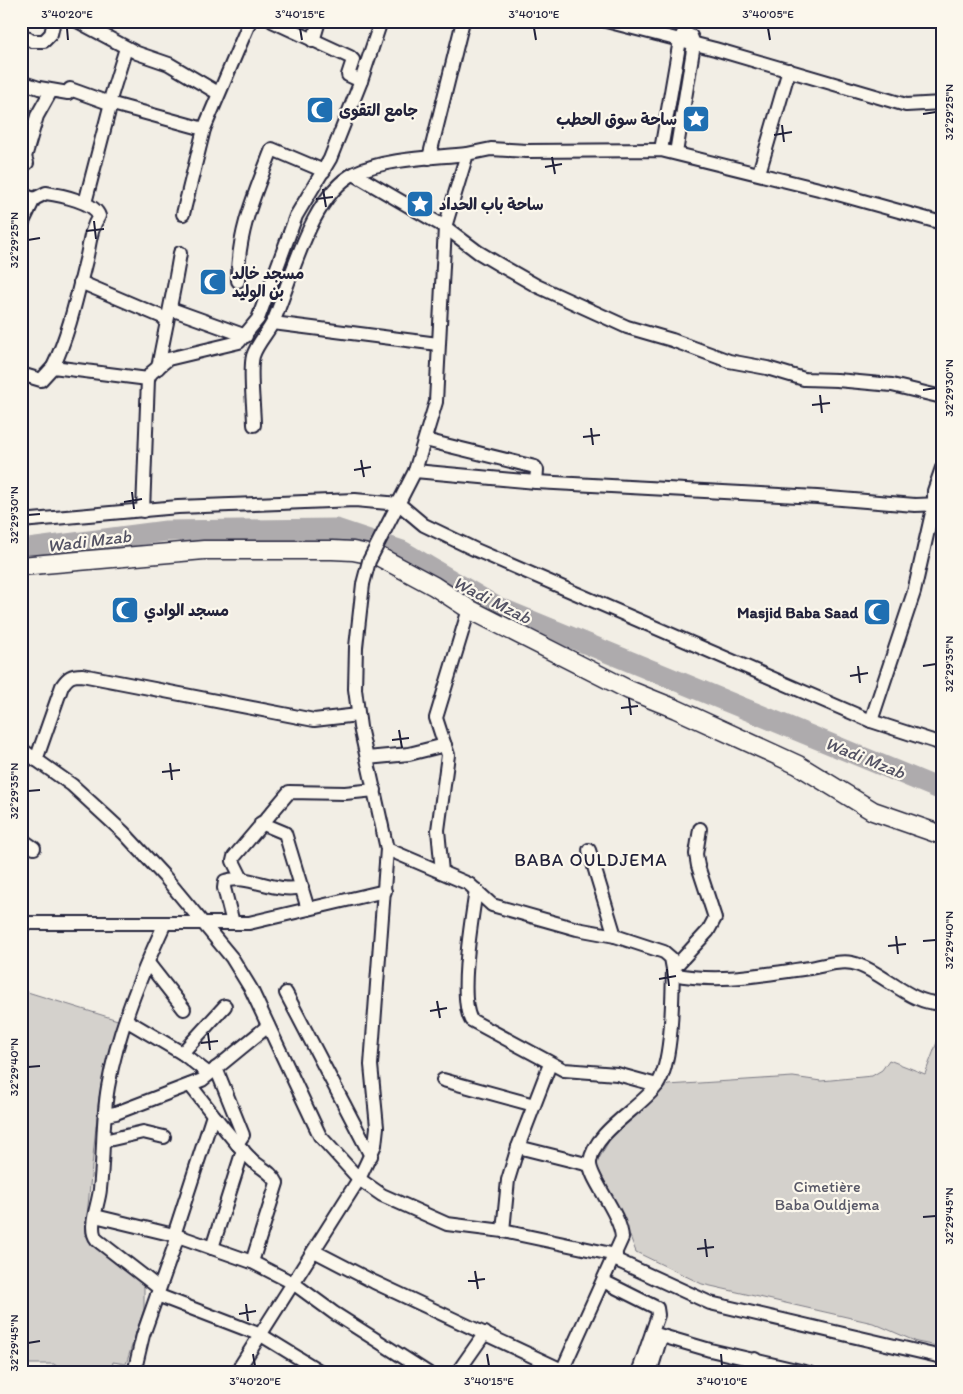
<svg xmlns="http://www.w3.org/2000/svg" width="963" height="1394" viewBox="0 0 963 1394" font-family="Itim,'Playpen Sans Arabic',sans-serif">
<rect width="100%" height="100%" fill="#f2eee5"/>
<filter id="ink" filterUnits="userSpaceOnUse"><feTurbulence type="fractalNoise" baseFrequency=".02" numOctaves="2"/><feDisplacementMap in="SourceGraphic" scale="10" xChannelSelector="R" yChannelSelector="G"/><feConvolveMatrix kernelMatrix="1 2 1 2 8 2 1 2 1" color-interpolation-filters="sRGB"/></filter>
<g filter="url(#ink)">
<g fill="#d4d1cc" stroke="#7b7a84">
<polygon points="21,990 121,1021 99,1097 85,1235 144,1278 144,1309 126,1364 113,1362 111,1373 65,1373 54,1364 21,1364"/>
<polygon points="942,1029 942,1347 917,1342 873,1323 702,1284 636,1252 622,1215 596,1164 615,1130 668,1085 793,1077 821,1081 872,1076 882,1070 889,1060 925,1074"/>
</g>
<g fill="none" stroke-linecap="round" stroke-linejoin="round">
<polyline stroke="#aeabad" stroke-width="21" points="21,550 166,531 336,529 402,551 495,606 942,790"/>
<g stroke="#22223b" stroke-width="16">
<g id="street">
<polyline points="77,21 137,53 169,64 218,93"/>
<polyline points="272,21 350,57 353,60 348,75 361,81"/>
<polyline points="606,21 715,49 906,105 942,103"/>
<polyline points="21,34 32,41 44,41 51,34 54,21"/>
<polyline points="313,41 319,21"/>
<polyline points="21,82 39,88 68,93 70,89 109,103 204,129"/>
<polyline points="109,103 126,48"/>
<polyline points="661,150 680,40 689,21"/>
<polyline points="676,153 694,44 691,36"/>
<polyline points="429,158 463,21"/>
<polyline points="27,163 25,157 37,116 51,91"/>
<polyline points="759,173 789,70"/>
<polyline points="354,174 445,227 478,252 500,265 537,286 627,327 672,340 729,361 767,368 804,379 837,380 892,385 942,397"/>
<polyline points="21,194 34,199"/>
<polyline points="85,203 111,103"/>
<polyline points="183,214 204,129 250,21"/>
<path d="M21,226L34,199L46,193C60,195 95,202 99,216C90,230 90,244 86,260C77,296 69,334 53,367"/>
<path d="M238,281C237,233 255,193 272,149L324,171"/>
<polyline points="80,282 167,319"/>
<polyline points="171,309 246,336"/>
<polyline points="273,323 438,344"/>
<path d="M158,368C165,329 174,292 180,253"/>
<polyline points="21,374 41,380 53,367 148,379"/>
<path d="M254,425C254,408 249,371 253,356C257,343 268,333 274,320C292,278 311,195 355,173C388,158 431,158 467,154"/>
<polyline points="425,440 535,467 537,470 536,482"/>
<polyline points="415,471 536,482 817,497 915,505 942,504"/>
<polyline points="395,510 415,471 436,402 445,227 467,154 491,149 527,151 661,150 827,191 942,223"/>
<polyline points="143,511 148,379 151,373 168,359 239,342 258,319 296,216 330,159 361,81 381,21"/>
<polyline points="21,521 178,507 355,500 399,504 424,525 476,550 871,721 942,744"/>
<polyline points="871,721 914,592 934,504 934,491 942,468"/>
<polyline points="21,749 72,785 124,833 164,876 232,958 251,989 320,1136 359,1179 382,1195 447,1224 503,1231 616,1255"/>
<polyline points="367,758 409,754 445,745"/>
<path d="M36,760L62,686C68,677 71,675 82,675L314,720L358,715"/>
<polyline points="261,823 285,833 308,909"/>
<polyline points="21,839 34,848"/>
<path d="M387,849L469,884L492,905L577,929L615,936L664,952L671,958L673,969C672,997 673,1062 657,1085C641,1108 594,1131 590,1162C588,1178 621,1213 622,1238L561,1373"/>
<polyline points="589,850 615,936"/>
<polyline points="442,872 438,830 448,755 436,718 469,609"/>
<polyline points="242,879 233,861 234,857 289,792 345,793 375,790"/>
<path d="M476,890C472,918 458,997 471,1020L564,1070L617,1074L657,1085"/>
<polyline points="21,923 249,923 385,891"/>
<path d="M233,923L224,888L225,881C248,873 274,894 302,887"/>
<polyline points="148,963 184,1009"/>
<polyline points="673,969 708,931 715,918 698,866 696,854 700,829"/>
<path d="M673,974C719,984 765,974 810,968C823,966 839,960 852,963C882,970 911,1006 942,1003"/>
<polyline points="286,993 371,1156"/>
<polyline points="126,1020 182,1053 209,1074"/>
<polyline points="182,1053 225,1006"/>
<polyline points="216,1068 243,1135 237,1144"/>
<polyline points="443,1080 534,1105"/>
<path d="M190,1085C210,1110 229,1137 252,1160C260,1168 272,1172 277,1183L252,1262"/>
<polyline points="105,1115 116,1113 202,1080 268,1026"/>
<polyline points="104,1141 143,1132 164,1137"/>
<polyline points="518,1147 590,1165"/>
<polyline points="95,1216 178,1236"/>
<polyline points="503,1231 508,1180 518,1147 550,1064"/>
<polyline points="174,1235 213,1115"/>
<polyline points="212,1248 243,1150"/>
<polyline points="314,1251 374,1282 562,1370"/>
<polyline points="614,1259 710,1303 942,1357"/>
<polyline points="603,1281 657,1308 658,1315 638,1373"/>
<path d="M159,1288L97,1240C87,1228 99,1204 100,1189C104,1155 102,1121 108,1087C118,1030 141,975 165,923"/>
<polyline points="157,1295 261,1335 323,1373"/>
<polyline points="652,1333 710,1350 809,1373"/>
<polyline points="134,1373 143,1335 178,1236 252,1262 293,1283 334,1313 428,1373"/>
<polyline points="236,1373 359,1179 375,1145 377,1127 371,1065 387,849 360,727 355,689 356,647 363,584"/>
<polyline points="457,1373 485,1333"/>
<polyline points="650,1373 661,1337"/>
<polyline points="752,1373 755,1359"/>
</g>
</g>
<g stroke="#22223b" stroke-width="21">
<polyline id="secondary" points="21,566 204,550 332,550 353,551 378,556 434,586 469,609 629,690 676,709 798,765 873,811 942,835"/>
</g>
<use href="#street" stroke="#fbf7ec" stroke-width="12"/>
<use href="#secondary" stroke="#fbf7ec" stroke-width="18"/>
<g stroke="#22223b" stroke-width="16" stroke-linecap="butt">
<polyline id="street-bridge" points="363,584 369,561 394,512"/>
</g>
<use href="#street-bridge" stroke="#fbf7ec" stroke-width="12"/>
</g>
</g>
<path fill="none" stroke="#22223b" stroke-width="2" d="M67,28L68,40M300,28L302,40M534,28L536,40M768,28L770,40M923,114L936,112M782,125L784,142M774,135L792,132M552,157L555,174M545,167L562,164M323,189L326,207M316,199L333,197M94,221L96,239M86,231L104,229M28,240L40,238M923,390L936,388M820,395L822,413M812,405L830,403M591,428L593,445M583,437L600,435M361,460L364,477M354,470L371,467M132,492L134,509M124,502L142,499M28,515L40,514M858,666L860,683M923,666L936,664M850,676L868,673M629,698L631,715M621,708L638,706M399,730L402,748M392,740L409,738M170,763L172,780M162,772L180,770M28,791L40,790M896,936L898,954M923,941L936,940M888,946L906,944M667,969L669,986M659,979L676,976M437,1001L440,1018M430,1011L447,1008M208,1033L210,1050M201,1043L218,1041M28,1067L40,1066M923,1217L936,1216M705,1239L707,1257M697,1249L714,1247M475,1271L478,1289M468,1281L485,1279M246,1304L248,1321M239,1314L256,1311M28,1343L40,1341M253,1354L255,1366M487,1354L489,1366M721,1354L722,1366"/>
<defs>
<g id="mosque-square" transform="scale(1.4375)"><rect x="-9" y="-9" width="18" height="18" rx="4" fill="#1f6fb2" stroke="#fbf7ec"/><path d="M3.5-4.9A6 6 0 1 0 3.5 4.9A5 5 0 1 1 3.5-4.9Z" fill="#fff"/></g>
<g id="sight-square" transform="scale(1.4375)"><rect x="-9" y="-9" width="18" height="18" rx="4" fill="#1f6fb2" stroke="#fbf7ec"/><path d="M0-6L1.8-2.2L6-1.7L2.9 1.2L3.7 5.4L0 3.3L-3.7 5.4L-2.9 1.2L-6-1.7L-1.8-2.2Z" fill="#fff"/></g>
</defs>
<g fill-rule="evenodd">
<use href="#mosque-square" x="320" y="110"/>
<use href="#sight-square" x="696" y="119"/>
<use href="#sight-square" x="420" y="204"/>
<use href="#mosque-square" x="213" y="282"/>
<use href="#mosque-square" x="125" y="610"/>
<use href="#mosque-square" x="877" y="612"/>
</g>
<g text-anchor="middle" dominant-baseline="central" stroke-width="4.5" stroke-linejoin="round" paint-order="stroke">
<g font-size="16" font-weight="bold" fill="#22223b" stroke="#fbf7ec" text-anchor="start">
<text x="339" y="110">جامع التقوى</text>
<text x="677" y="119" text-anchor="end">ساحة سوق الحطب</text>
<text x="439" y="204">ساحة باب الحداد</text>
<text x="232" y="273">مسجد خالد<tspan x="232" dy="18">بن الوليد</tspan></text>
<text x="144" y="610">مسجد الوادي</text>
<text x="858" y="612" text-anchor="end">Masjid Baba Saad</text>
</g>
<g font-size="16" fill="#575766" stroke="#fbf7ec">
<text x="827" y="1186">Cimetière<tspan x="827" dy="18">Baba Ouldjema</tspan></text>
</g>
<g font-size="18" font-style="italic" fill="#535263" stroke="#fbf7ec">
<text transform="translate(89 541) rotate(-7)">Wadi Mzab</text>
<text transform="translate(492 600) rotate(27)">Wadi Mzab</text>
<text transform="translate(865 758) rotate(22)">Wadi Mzab</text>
</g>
<g font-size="18" letter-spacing="1" fill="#22223b" stroke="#fbf7ec">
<text x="591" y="860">BABA OULDJEMA</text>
</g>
</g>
<rect width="963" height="1394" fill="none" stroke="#fbf7ec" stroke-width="55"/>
<rect x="28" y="28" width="908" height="1338" fill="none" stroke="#22223b" stroke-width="2"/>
<g font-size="12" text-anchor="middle" fill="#22223b">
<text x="67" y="18">3°40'20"E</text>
<text x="300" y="18">3°40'15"E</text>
<text x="534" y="18">3°40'10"E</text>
<text x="768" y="18">3°40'05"E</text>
<text transform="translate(949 112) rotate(-90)" y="4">32°29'25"N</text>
<text transform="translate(14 240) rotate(-90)" y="4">32°29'25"N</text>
<text transform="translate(949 388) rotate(-90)" y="4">32°29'30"N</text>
<text transform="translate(14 515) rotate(-90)" y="4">32°29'30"N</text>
<text transform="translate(949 664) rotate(-90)" y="4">32°29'35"N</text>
<text transform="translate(14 791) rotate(-90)" y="4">32°29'35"N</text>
<text transform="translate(949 940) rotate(-90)" y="4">32°29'40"N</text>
<text transform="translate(14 1067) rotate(-90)" y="4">32°29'40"N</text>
<text transform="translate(949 1216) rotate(-90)" y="4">32°29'45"N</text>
<text transform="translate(14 1343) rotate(-90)" y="4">32°29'45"N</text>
<text x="255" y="1385">3°40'20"E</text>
<text x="489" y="1385">3°40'15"E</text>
<text x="722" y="1385">3°40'10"E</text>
</g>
</svg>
